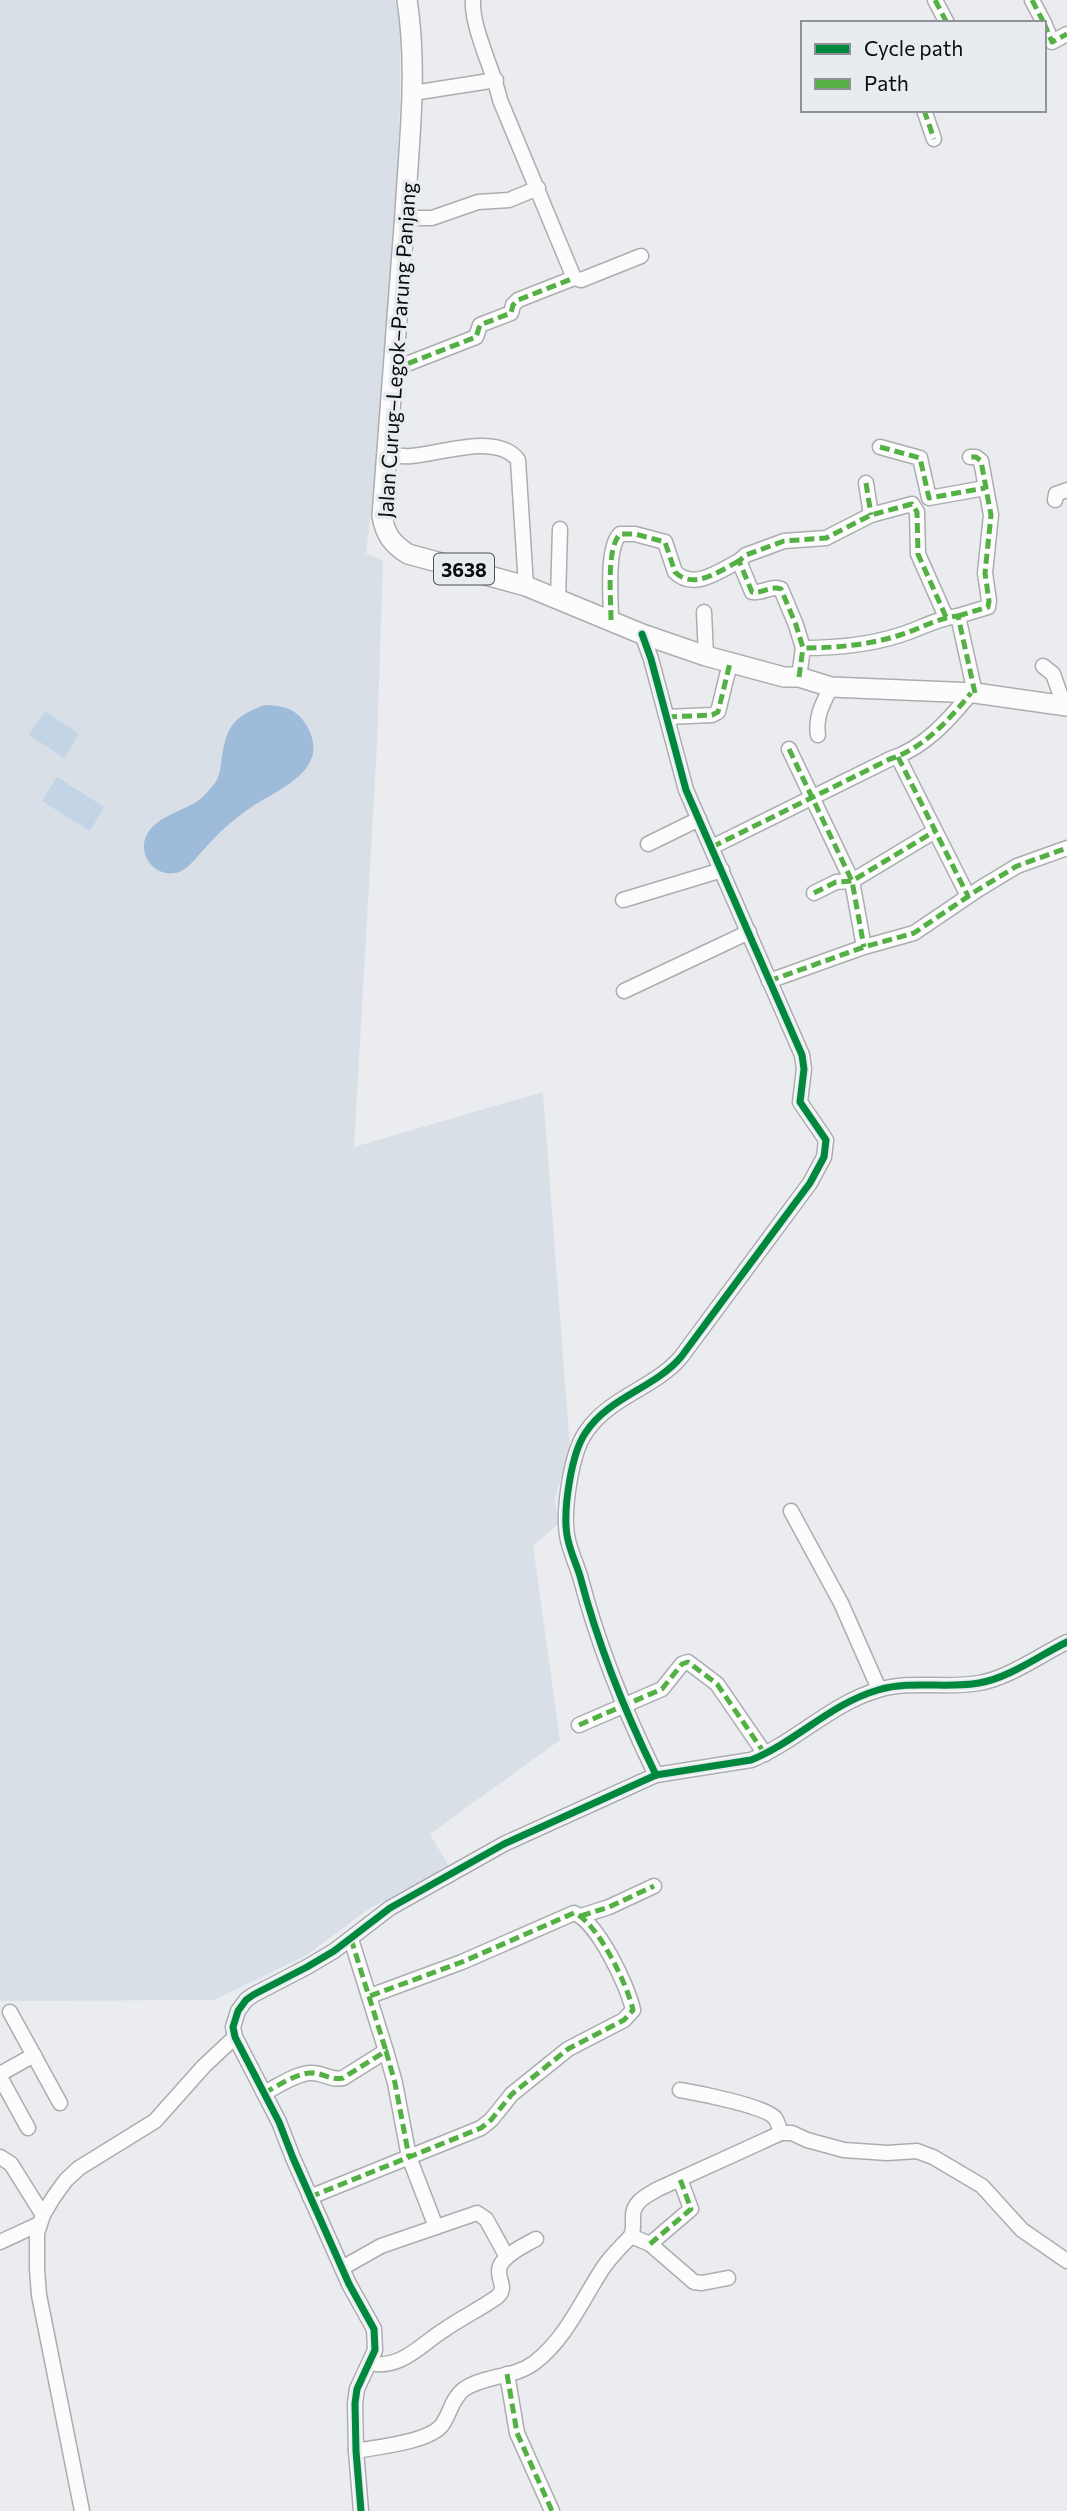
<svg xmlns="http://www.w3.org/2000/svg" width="1067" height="2511" viewBox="0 0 1067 2511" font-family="Commissioner,sans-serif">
<rect width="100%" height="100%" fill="#eaecef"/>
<polygon fill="#d9dfe6" points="0,0 395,0 400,22 400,105 389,357 366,553 383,561 377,744 354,1147 543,1092 570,1450 555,1498 558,1524 533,1546 560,1740 430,1834 450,1868 370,1908 307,1955 214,2000 0,2001"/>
<g fill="#c2d4e6">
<polygon points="45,711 79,734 64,758 29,735"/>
<polygon points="57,777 104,807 90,831 42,801"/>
</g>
<path fill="#9ebcd9" d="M265,705C286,706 298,709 308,728C331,771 276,790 250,808C234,819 219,832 206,847C198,855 190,868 179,872C158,879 139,859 145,839C153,817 179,813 196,802C203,798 210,789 215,783C219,777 220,771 221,763C226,728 231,717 265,705Z"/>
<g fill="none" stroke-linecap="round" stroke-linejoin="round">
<g stroke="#abadaf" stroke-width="17">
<g id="minor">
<path d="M473,0C471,27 494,71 500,100L574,278L581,280L641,256"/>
<polyline points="935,0 947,23"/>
<polyline points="1032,0 1044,23"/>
<polyline points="1044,23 1052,42 1067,34"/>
<polyline points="413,93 496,80"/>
<polyline points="924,110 934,139"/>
<polyline points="404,218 432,218 478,202 509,200 538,188"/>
<polyline points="394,369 476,337 480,325 511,313 513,305 518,300 574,278"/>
<polyline points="880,447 920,458 929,498 985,488"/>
<path d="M388,454C395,455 403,457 411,456C441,454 497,432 518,460L526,586"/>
<polyline points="866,483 871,515"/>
<polyline points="1055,500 1056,494 1067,490"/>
<polyline points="558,600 560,529"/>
<polyline points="704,612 706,656"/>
<polyline points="958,616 988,607 989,601 985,573 991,515 981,461 976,457 970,457"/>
<path d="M946,617L918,554L917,512L912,504L871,515L826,538L784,541L746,555L739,561L752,592C762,594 771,585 781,589L796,625L803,648C835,648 869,645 900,635C920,629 937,618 958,616L975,693"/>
<path d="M611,620C611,600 606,548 620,534H635L665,542L675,572C694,591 721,570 739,561"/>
<path d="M642,634L651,659L686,790L802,1055L804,1069L800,1102L826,1140L824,1157L810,1183L681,1357C655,1388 609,1397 586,1432C571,1453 563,1510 567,1535C569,1549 576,1563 580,1576C598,1645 624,1710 656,1775"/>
<polyline points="1043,666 1053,674 1064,705"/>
<polyline points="799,677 803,648"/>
<polyline points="667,717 712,715 718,712 730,663"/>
<path d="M818,735C815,717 823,703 831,687"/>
<polyline points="789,749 852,881 864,947"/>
<polyline points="898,757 968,896"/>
<polyline points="648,844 699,819"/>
<path d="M712,847L890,759C924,748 948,721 971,693"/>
<polyline points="814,893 836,882 852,881 935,831"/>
<polyline points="623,900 722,870"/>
<polyline points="769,981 864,947 914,933 979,889 1017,866 1067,848"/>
<polyline points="624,991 749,932"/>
<polyline points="791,1511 841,1603 879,1689"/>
<polyline points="579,1725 662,1689 682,1664 688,1662 717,1684 765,1754"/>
<polyline points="581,1916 609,1907 654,1886"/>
<polyline points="351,1939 386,2051"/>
<polyline points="10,2012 60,2103"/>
<polyline points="0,2074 34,2055"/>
<polyline points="0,2077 28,2128"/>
<path d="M680,2090C698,2093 765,2106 775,2118C778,2122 779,2128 781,2133"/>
<path d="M264,2093C278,2086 295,2074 310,2073C322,2072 331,2081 343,2078L386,2051L395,2083L409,2157L436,2227"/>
<polyline points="0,2157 11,2164 43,2215"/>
<path d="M310,2197L481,2128L491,2120L512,2094L568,2049L624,2020L633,2010C628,1986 597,1921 574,1913L462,1962L370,1996"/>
<polyline points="631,2236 650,2244 694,2282 702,2283 728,2278"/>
<polyline points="0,2242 39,2224"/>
<polyline points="650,2244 691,2209 680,2179"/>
<polyline points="342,2268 381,2246 477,2213 486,2219 507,2257"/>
<path d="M370,2363C401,2370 421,2344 444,2330C461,2318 480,2309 497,2297C509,2287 495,2278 500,2266C505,2254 525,2245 536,2239"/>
<polyline points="507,2374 517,2433 552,2511"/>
<path d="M356,2451C377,2447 429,2442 442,2425C450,2414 452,2398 464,2389C485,2375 514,2378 534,2363C566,2339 582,2300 603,2268C611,2256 621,2247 631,2236C634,2229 633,2226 633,2218C632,2202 646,2196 658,2189L781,2133H792L807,2140L844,2150L887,2153L917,2151L933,2157L982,2186L1022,2230L1067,2261"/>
<polyline points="82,2511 39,2295 37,2269 37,2233 43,2215 53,2198 66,2180 79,2168 155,2121 204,2066 235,2037"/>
<path d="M361,2511L356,2451L355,2403L357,2389L375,2350L374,2329L349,2284L293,2158L279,2122L235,2037L233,2027L238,2011L246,2000L253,1995L307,1967L334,1951L390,1908L504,1844L656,1775L751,1760C796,1742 830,1704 878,1690C912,1680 945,1689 979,1683C1009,1678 1040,1655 1067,1642"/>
</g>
</g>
<g stroke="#abadaf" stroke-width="22">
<path id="major" d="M407,0C418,70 409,142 405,213C398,314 390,415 382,516C385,534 392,544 408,554L526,586L642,634L706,656L784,677H799L831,687L975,693L1067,706"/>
</g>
<use href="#minor" stroke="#fcfcfd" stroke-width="14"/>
<use href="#major" stroke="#fcfcfd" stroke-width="19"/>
<g stroke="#54b044" stroke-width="5" stroke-dasharray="10 5" stroke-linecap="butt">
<polyline points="935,0 947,23"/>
<polyline points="1032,0 1044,23"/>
<polyline points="1044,23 1052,42 1067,34"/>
<polyline points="924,110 934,139"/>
<polyline points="394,369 476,337 480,325 511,313 513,305 518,300 574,278"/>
<polyline points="880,447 920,458 929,498 985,488"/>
<polyline points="866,483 871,515"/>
<polyline points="958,616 988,607 989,601 985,573 991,515 981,461 976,457 970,457"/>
<path d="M946,617L918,554L917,512L912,504L871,515L826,538L784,541L746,555L739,561L752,592C762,594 771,585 781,589L796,625L803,648C835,648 869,645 900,635C920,629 937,618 958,616L975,693"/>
<path d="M611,620C611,600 606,548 620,534H635L665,542L675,572C694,591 721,570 739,561"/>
<polyline points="799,677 803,648"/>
<polyline points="667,717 712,715 718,712 730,663"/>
<polyline points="789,749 852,881 864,947"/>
<polyline points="898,757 968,896"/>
<path d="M712,847L890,759C924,748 948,721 971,693"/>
<polyline points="814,893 836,882 852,881 935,831"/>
<polyline points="769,981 864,947 914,933 979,889 1017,866 1067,848"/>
<polyline points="579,1725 662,1689 682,1664 688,1662 717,1684 765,1754"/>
<polyline points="581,1916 609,1907 654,1886"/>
<polyline points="351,1939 386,2051"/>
<path d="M264,2093C278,2086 295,2074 310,2073C322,2072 331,2081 343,2078L386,2051L395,2083L409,2157"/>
<path d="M310,2197L481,2128L491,2120L512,2094L568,2049L624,2020L633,2010C628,1986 597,1921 574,1913L462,1962L370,1996"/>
<polyline points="650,2244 691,2209 680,2179"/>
<polyline points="507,2374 517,2433 552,2511"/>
</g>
<g stroke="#e8ecf1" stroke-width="11">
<g id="cycleway">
<path d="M642,634L651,659L686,790L802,1055L804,1069L800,1102L826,1140L824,1157L810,1183L681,1357C655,1388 609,1397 586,1432C571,1453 563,1510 567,1535C569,1549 576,1563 580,1576C598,1645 624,1710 656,1775"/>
<path d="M361,2511L356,2451L355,2403L357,2389L375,2350L374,2329L349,2284L293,2158L279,2122L235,2037L233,2027L238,2011L246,2000L253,1995L307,1967L334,1951L390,1908L504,1844L656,1775L751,1760C796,1742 830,1704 878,1690C912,1680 945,1689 979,1683C1009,1678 1040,1655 1067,1642"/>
</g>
</g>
<use href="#cycleway" stroke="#00873e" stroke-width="7"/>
</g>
<g text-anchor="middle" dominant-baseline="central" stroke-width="7" stroke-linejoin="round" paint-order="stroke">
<rect fill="#e8ecf1" stroke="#4d4f51" stroke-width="2" x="434" y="553.5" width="60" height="31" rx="5"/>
<g font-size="19" font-weight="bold" fill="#0a0c0d">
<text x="464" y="569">3638</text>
</g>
<g font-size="21" fill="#0a0c0d" stroke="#e8ecf1">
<text transform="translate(396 350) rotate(-86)">Jalan Curug–Legok–Parung Panjang</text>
</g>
</g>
<rect x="801" y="21" width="245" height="91" fill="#e8ecf1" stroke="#8f9296" stroke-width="2"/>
<rect x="815" y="44" width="35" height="10" fill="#00873e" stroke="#8f9296" stroke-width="2"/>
<text x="864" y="56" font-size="21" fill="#0a0c0d">Cycle path</text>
<rect x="815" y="79" width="35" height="10" fill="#54b044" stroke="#8f9296" stroke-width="2"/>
<text x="864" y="91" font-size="21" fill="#0a0c0d">Path</text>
</svg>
